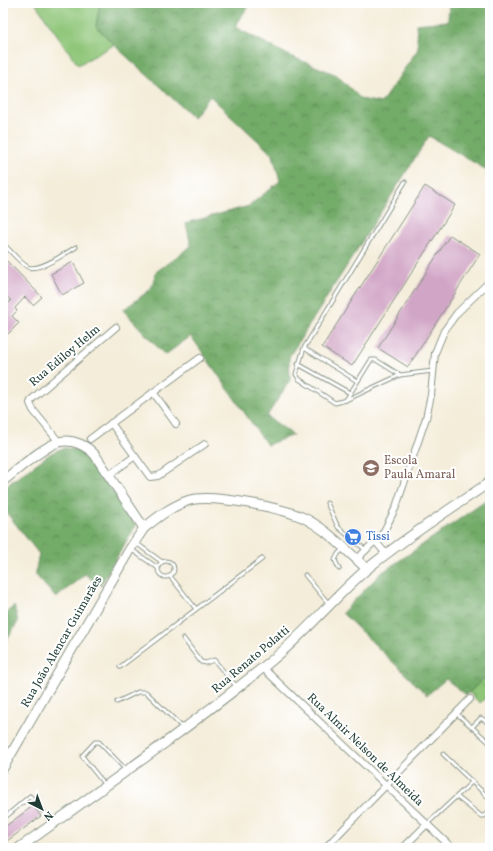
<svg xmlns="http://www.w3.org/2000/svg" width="493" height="851" viewBox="0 0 493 851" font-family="Vollkorn,serif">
<defs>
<pattern id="forest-crowns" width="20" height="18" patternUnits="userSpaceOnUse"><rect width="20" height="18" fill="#73ab69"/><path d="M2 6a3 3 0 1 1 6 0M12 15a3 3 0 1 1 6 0" fill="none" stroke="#5e8c57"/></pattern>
<pattern id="park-tufts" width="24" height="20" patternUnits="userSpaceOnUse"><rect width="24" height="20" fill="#8fc679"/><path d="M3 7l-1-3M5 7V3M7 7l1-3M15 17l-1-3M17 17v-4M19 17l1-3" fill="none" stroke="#74a264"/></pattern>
</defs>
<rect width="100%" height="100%" fill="#fff"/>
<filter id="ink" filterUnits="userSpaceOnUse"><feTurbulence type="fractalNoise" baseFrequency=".025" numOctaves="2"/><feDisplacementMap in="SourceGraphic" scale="8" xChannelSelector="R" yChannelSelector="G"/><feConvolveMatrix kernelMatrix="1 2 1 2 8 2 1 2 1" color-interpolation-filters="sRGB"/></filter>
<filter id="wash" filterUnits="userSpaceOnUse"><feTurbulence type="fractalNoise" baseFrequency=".012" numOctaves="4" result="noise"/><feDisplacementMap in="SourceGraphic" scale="16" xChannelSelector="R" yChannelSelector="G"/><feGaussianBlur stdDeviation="0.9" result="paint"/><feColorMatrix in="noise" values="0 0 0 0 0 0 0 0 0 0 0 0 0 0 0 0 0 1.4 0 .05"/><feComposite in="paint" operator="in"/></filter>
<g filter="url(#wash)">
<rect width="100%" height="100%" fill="#f4edda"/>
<polygon fill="#8fc679" stroke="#578256" points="35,3 100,3 96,26 114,45 78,65"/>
<g fill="url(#forest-crowns)" stroke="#49744e">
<polygon points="100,3 250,3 235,27 290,56 337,75 361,99 381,103 418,49 416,24 448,21 449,3 490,3 490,172 429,136 289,357 290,380 267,416 293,435 267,445 191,336 165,355 123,310 151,289 156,272 191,246 186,223 249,206 280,181 273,155 210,96 193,117 114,45 96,26"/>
<path d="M63,448C76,449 82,451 92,460L136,525L100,586L85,574L56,598L35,574L39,554L3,508V488L51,453Z"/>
<polygon points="490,498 490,673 466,695 446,679 427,695 342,613 380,574"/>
<polygon points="14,606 18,622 3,645 3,612 5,614"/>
</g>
<polygon fill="url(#park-tufts)" stroke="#578256" points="490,673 490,694 480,703 469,693"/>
<g id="blocks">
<g fill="#d1a5c6">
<polygon points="425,186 455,205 352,366 322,347"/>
<polygon points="450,235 480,254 408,367 378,348"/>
<polygon points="3,257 42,297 33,305 25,297 15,308 17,311 12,316 19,323 8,334 3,329 3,308 11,301 3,292"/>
<polygon points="73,262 84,283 62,295 51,274"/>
<polygon points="33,806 41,816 3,844 3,828"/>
</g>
</g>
</g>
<g filter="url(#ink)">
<use href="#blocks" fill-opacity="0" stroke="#8a9587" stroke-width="1"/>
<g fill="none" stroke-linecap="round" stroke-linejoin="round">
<g stroke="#8a9587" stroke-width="5">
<g id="lane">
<polyline points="405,182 304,348 296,374 299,379 335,403 346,400 400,375 433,371"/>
<path d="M5,246C12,252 20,263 28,267C39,272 66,253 76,247"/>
<polyline points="304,348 357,381"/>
<polyline points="298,364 350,393"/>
<polyline points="346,400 371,360 376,360 400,375"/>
<polyline points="327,503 338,527 367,551"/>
<polyline points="136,543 162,562"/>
<polyline points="132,550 158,568"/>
<circle cx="166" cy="569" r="8"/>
<polyline points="339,569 335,560 338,554 343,549"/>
<polyline points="305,575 329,604"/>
<polyline points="170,576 196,609"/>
<polyline points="183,638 201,662 206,663 214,660 236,686"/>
<polyline points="120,667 262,559"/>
<polyline points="117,702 138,692 146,692 183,728"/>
<polyline points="456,713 490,743"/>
<polyline points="472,727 481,718 490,724"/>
<polyline points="443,754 490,799"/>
<polyline points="105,785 82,756 95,742 99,742 126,770"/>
<polyline points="457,797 481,816 484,816 490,811"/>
<polyline points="3,819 30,796 52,822"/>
<polyline points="427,824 472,782"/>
</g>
</g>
<g stroke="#8a9587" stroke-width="8">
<g id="street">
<polyline points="153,392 176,424"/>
<polyline points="111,423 150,477 158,476 205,444"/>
<polyline points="90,439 200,358"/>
<polyline points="59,442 33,410 30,403 32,399 116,327"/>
<polyline points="109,475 135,456"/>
<polyline points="376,542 386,554"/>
<polyline points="357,559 383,533 396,507 426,418 431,395 435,353 444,331 457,313 490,281"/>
<polyline points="263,668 452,848"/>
<polyline points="325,848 470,699"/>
<polyline points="403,848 427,824"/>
</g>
</g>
<g stroke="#8a9587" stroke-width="11">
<g id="secondary">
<path d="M3,481C17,470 44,446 59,442C72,438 87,446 95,455L144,528C158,517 173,505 190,500C213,494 285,508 306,519C329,531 348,552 367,569"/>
<polyline points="3,768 130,549 144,528"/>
<path d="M19,848C104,787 190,727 271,661C306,633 333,598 367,569C406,537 449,510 490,482"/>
</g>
</g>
<polyline stroke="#8a9587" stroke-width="1" stroke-dasharray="3 3" stroke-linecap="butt" points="185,3 193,6 195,3"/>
<use href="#lane" stroke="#fff" stroke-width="3"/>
<use href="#street" stroke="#fff" stroke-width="6"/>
<use href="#secondary" stroke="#fff" stroke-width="9"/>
</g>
</g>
<defs>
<g id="school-disc" transform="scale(0.9)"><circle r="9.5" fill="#8d6e63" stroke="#fff"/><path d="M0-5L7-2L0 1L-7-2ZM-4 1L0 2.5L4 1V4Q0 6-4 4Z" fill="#fff"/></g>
<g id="supermarket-disc" transform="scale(0.9)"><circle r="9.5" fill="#3f7fe0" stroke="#fff"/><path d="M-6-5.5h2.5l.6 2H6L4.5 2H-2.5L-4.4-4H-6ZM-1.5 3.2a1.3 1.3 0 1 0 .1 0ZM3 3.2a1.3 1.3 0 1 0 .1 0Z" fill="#fff"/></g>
</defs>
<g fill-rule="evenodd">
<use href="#school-disc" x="371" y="468"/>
<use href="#supermarket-disc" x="353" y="537"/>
</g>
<g text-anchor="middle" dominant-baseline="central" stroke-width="4" stroke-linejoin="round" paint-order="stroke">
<g font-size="12" fill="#1f3d34" stroke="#fff">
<text transform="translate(65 356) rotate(-40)">Rua Ediloy Helm</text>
<text transform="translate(62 642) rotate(-60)">Rua João Alencar Guimarães</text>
<text transform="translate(251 660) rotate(-40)">Rua Renato Polatti</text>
<text transform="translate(365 750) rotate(44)">Rua Almir Nelson de Almeida</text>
</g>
<g font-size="12" fill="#785e54" stroke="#fff" text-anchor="start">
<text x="384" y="461">Escola<tspan x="384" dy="14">Paula Amaral</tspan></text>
</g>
<g font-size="12" fill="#366cbe" stroke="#fff" text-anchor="start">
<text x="366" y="537">Tissi</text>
</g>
</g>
<rect width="493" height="851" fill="none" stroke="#fff" stroke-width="16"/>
<g transform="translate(42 809) rotate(138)" stroke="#ffffff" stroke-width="3" paint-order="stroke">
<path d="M0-3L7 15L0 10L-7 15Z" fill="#1f3d34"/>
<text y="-6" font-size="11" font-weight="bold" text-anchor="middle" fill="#1f3d34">N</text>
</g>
</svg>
